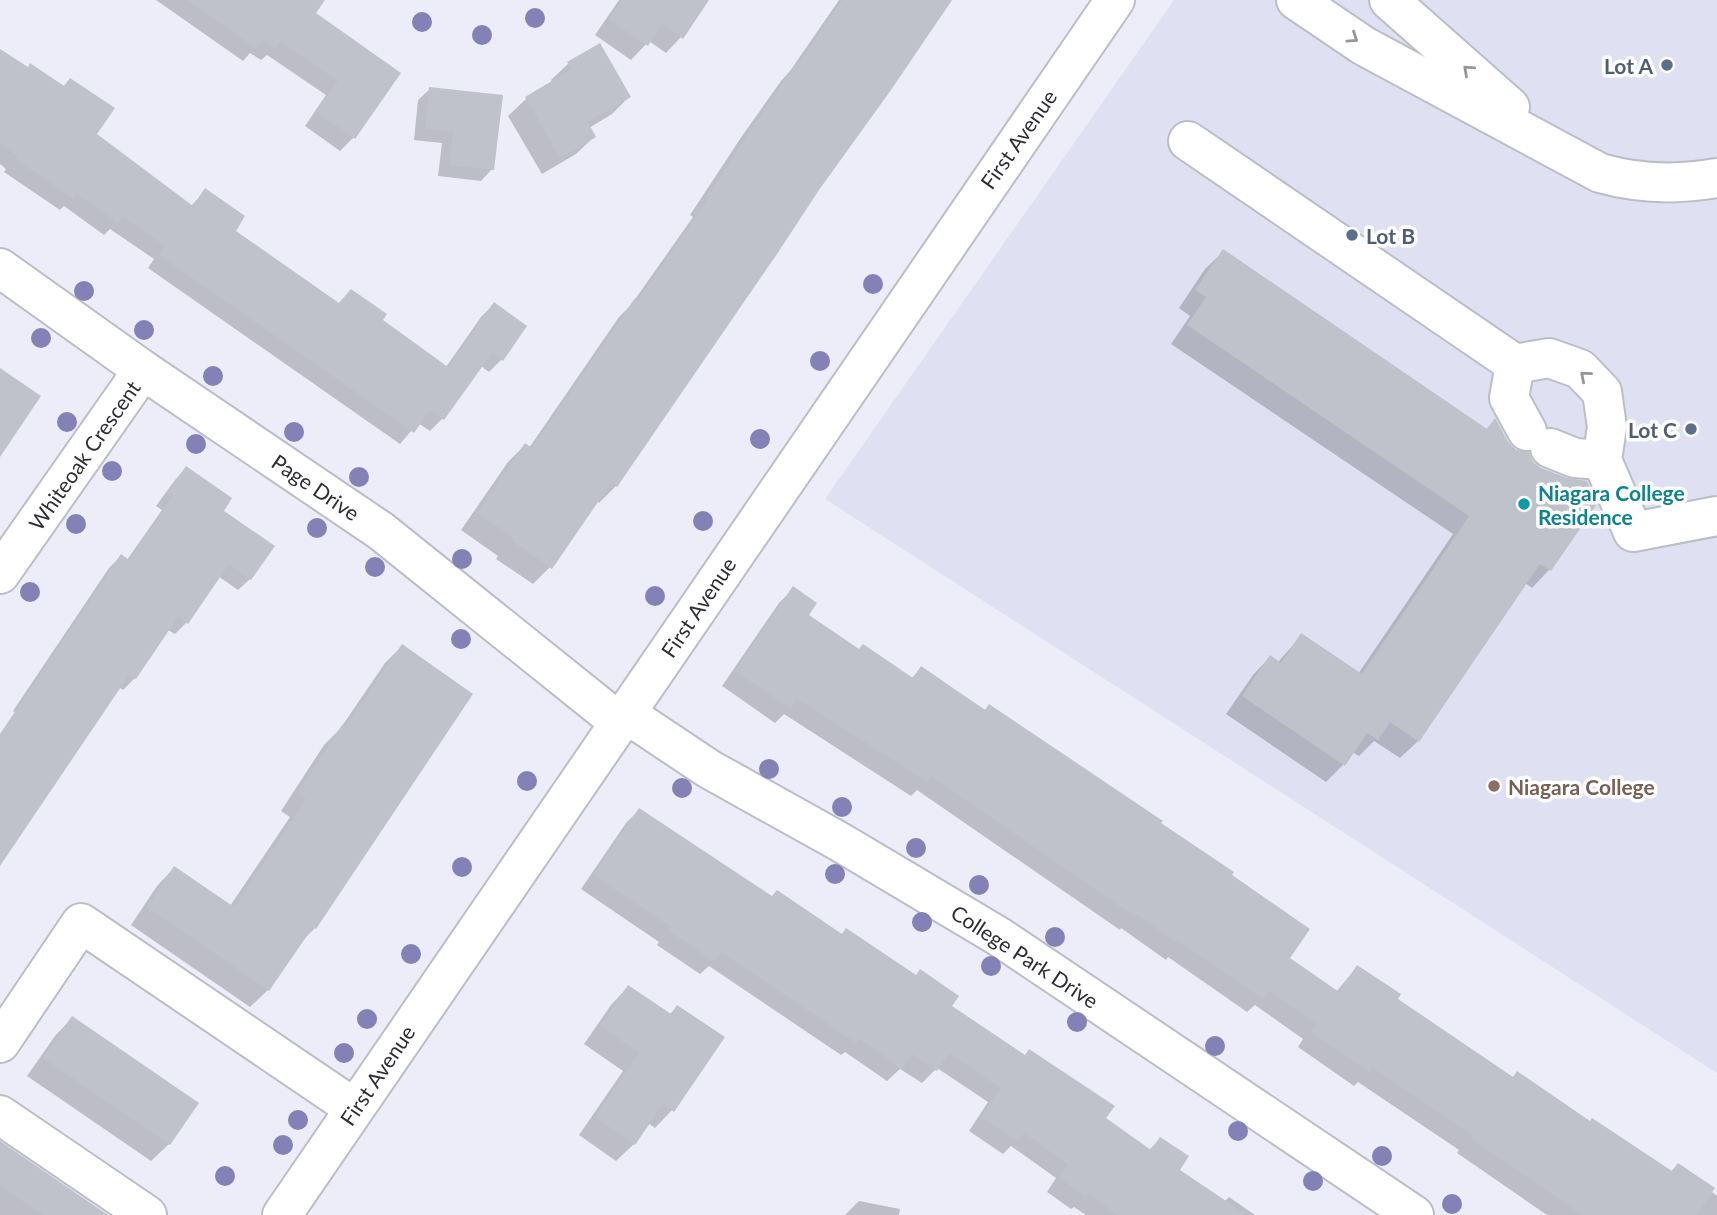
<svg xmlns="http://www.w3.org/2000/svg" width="1717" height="1215" viewBox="0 0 1717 1215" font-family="Lato,sans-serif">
<rect width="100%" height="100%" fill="#ecedf8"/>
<polygon fill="#dfe1f3" points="1174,0 1717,0 1717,1073 825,499"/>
<g fill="#0003">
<polygon points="156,0 323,0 313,14 399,74 353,138 340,151 305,126 326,95 267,55 261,60 250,53 243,61"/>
<polygon points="619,0 707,0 681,37 666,53 649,41 631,60 595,35"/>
<polygon points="839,0 952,0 818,189 616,486 599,503 597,501 550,567 533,584 496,559 498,556 461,530 508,462 525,445 529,448 619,317 631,305 693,217 690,215 742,136 781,81 790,71"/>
<polygon points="0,51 95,135 191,206 205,191 233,231 338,304 351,291 380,320 446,367 481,317 494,304 502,359 489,372 481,366 442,419 430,431 418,423 400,444 148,268 154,259 110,229 104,235 64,206 60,210 4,172 6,169 0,164"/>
<polygon points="569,63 629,97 612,114 589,128 594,137 576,154 542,174 508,116 526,99 552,83 551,80"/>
<polygon points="430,89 492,169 481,181 438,176 442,143 414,140 418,100"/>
<polygon points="1223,252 1485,430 1495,421 1507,443 1532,463 1595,503 1549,570 1532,588 1525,583 1418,741 1400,758 1374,741 1359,756 1352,752 1344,764 1326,782 1226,714 1253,675 1270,657 1278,662 1301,636 1358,674 1453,534 1171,344 1190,316 1179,308 1205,269"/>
<polygon points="186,468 221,511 250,579 238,590 218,576 186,623 175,634 168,630 135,678 123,690 119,687 0,858 0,743 19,715 13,711 109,568 121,556 127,560 162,510 156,506 175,480"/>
<polygon points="793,589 806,616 859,651 911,679 921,668 1159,824 1230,875 1287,959 1336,992 1357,967 1395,999 1512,1078 1670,1172 1678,1165 1717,1196 1717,1215 1547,1215 1457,1153 1459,1150 1358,1082 1354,1086 1298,1047 1303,1039 1255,1005 1247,1012 1168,957 1166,960 1121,928 1120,930 917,790 911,796 784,714 775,723 722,686 779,603"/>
<polygon points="402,646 315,928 303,940 268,990 250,1007 131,925 157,886 174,868 230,906 290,817 281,811 324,745 340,729 385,663"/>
<polygon points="639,810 771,898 950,1006 1149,1150 1160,1139 1178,1170 1224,1202 1229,1197 1255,1215 1086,1215 1074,1207 1071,1209 1047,1192 1056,1178 1011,1146 1003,1154 969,1131 988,1102 937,1068 922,1083 900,1069 887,1081 845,1052 841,1055 709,966 700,974 657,945 659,942 581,889 626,823"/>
<polygon points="628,987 669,1015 677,1007 672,1110 655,1128 648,1123 634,1144 616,1161 579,1135 623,1071 584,1044 611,1005"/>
<polygon points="72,1018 169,1144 151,1161 27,1076 55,1036"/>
<polygon points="0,1144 105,1215 0,1215"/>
<polygon points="859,1201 900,1209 899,1215 845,1215"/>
</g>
<g fill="#bfc1cb">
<polygon points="187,0 325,0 316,13 401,73 355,139 316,112 338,81 280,42 275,48 263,40 257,49"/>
<polygon points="622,0 709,0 683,39 662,24 648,46 609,20"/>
<polygon points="842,0 952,0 891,90 819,190 779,251 617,487 611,483 552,569 512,541 514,538 477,513 525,443 532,448 635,298 638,300 708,199 706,198 759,117 797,62 799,63"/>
<polygon points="600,43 631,97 588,122 596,137 560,158 525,97 572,69 567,62"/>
<polygon points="0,49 28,67 30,63 64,86 70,78 115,108 97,134 193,206 205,188 245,216 236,231 339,303 351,289 387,314 383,320 448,367 494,302 527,326 503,361 492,353 444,420 430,410 414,433 159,255 165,246 123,217 118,223 77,194 74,199 15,159 18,156 0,144"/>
<polygon points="429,87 503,95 494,170 449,165 453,132 425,129"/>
<polygon points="1223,249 1487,429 1495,418 1508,442 1516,450 1529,452 1533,462 1541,468 1567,478 1587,481 1597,504 1551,571 1540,564 1419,742 1390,722 1378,740 1367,733 1345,766 1242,696 1270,655 1281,663 1301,633 1362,674 1469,516 1187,325 1206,297 1195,290"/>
<polygon points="0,368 41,396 0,457"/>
<polygon points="186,466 232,498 224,511 275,546 251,580 229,564 188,624 178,617 136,679 129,675 0,866 0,734 121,554 129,560 173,497 167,493"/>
<polygon points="793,586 817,603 809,615 859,649 863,644 913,678 921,666 985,710 989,704 1163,821 1161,823 1234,872 1232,875 1310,929 1290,958 1339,992 1357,965 1401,994 1398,999 1513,1077 1517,1071 1590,1121 1592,1118 1672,1171 1678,1163 1715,1188 1697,1215 1582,1215 1470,1138 1472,1135 1373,1068 1370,1073 1311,1032 1316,1024 1269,991 1263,999 1183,944 1182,946 1137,915 1135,917 931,776 927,782 797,699 791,709 735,671"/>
<polygon points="402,644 473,694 316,929 313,927 269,991 147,907 174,866 234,907 306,799 297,793 342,725 345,727"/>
<polygon points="639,808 772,896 777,890 842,934 846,928 916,975 920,969 959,996 952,1006 1025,1055 1029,1049 1115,1106 1106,1118 1151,1150 1160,1137 1189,1156 1180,1170 1247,1215 1118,1215 1088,1194 1086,1197 1059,1178 1068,1164 1024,1133 1018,1142 981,1117 1000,1088 949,1053 937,1071 912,1054 902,1069 859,1039 856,1043 721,952 714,962 669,931 671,927 593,875"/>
<polygon points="628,985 671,1014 677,1005 725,1037 674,1112 663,1104 635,1145 595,1117 639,1053 600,1026"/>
<polygon points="72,1016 199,1103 170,1145 43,1058"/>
<polygon points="0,1141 108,1215 43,1215 0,1186"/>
</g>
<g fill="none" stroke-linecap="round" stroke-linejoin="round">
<g stroke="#bbbdc7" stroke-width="42">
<g id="minor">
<path d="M1296,0L1364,46L1600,173C1639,184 1678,185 1717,178"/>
<polyline points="1389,0 1510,107"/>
<polyline points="1188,141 1515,364 1549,358 1580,369 1602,392 1607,427 1602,460 1633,532 1717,516"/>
<polyline points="0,268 143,370 381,531 619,722"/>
<polyline points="1515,364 1509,398 1527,431"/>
<polyline points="1550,448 1575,458 1602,460"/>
<polyline points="0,574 143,370"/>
<polyline points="625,713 709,769 840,842 998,936 1414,1215"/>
<polyline points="0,1043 81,923 354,1108"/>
<polyline points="0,1115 147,1215"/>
<polyline points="282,1215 1115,0"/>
</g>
</g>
<use href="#minor" stroke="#fff" stroke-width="38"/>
</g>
<g fill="#8481b6">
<circle cx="535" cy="18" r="10"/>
<circle cx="422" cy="22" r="10"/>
<circle cx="482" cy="35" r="10"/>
<circle cx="873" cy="284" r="10"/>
<circle cx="84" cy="291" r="10"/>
<circle cx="144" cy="330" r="10"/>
<circle cx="41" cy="338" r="10"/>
<circle cx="820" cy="361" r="10"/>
<circle cx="213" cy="376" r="10"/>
<circle cx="67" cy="422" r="10"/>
<circle cx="294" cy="432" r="10"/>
<circle cx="760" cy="439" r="10"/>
<circle cx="196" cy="444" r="10"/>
<circle cx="112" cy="471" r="10"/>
<circle cx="359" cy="477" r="10"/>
<circle cx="703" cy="521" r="10"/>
<circle cx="76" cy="524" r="10"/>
<circle cx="317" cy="528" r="10"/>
<circle cx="462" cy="559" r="10"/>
<circle cx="375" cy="567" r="10"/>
<circle cx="30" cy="592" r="10"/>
<circle cx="655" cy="596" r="10"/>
<circle cx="461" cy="639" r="10"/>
<circle cx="769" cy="769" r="10"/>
<circle cx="527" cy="781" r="10"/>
<circle cx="682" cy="788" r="10"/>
<circle cx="842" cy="807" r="10"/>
<circle cx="916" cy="848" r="10"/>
<circle cx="462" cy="867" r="10"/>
<circle cx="835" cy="874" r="10"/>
<circle cx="979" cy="885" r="10"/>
<circle cx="922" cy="922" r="10"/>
<circle cx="1055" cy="937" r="10"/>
<circle cx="411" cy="954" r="10"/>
<circle cx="991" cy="966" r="10"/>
<circle cx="367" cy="1019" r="10"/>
<circle cx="1077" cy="1022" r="10"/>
<circle cx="1215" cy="1046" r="10"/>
<circle cx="344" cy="1053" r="10"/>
<circle cx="298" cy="1120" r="10"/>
<circle cx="1238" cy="1131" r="10"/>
<circle cx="283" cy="1145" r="10"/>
<circle cx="1382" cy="1156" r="10"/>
<circle cx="225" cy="1176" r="10"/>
<circle cx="1313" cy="1181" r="10"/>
<circle cx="1452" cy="1204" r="10"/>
</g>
<defs><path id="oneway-chevron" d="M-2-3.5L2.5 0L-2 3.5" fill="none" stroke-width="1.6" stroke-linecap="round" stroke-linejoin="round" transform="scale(1.75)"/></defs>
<g stroke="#969698">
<use href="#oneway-chevron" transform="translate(1353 38) rotate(34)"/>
<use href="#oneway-chevron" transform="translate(1468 70) rotate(-138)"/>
<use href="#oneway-chevron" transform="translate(1585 376) rotate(-139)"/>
</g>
<g fill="#5c6f8a" stroke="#fff" stroke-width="2.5">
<circle cx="1667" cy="65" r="7"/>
<circle cx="1352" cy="235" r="7"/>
<circle cx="1691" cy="429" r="7"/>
</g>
<circle fill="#0f9aa8" stroke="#fff" stroke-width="2.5" cx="1524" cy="504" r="7"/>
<circle fill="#8d6e63" stroke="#fff" stroke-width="2.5" cx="1494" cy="786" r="7"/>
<g text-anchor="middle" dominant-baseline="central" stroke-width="7" stroke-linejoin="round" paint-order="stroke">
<g font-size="21" font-weight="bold" fill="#4e5e75" stroke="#fff" text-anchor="end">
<text x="1653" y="65">Lot A</text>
<text x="1366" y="235" text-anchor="start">Lot B</text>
<text x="1677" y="429">Lot C</text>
</g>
<g font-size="21" fill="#2d2e32" stroke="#fff">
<text transform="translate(1018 139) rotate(-55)">First Avenue</text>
<text transform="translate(84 455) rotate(-55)">Whiteoak Crescent</text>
<text transform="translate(316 487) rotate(34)">Page Drive</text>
<text transform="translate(698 607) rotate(-56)">First Avenue</text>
<text transform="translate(1025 956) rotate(33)">College Park Drive</text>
<text transform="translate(377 1075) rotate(-56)">First Avenue</text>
</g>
<g font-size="21" font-weight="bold" fill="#0d838f" stroke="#fff" text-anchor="start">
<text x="1538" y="492">Niagara College<tspan x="1538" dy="24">Residence</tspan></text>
</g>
<g font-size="21" font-weight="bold" fill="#785e54" stroke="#fff" text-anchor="start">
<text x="1508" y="786">Niagara College</text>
</g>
</g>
</svg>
